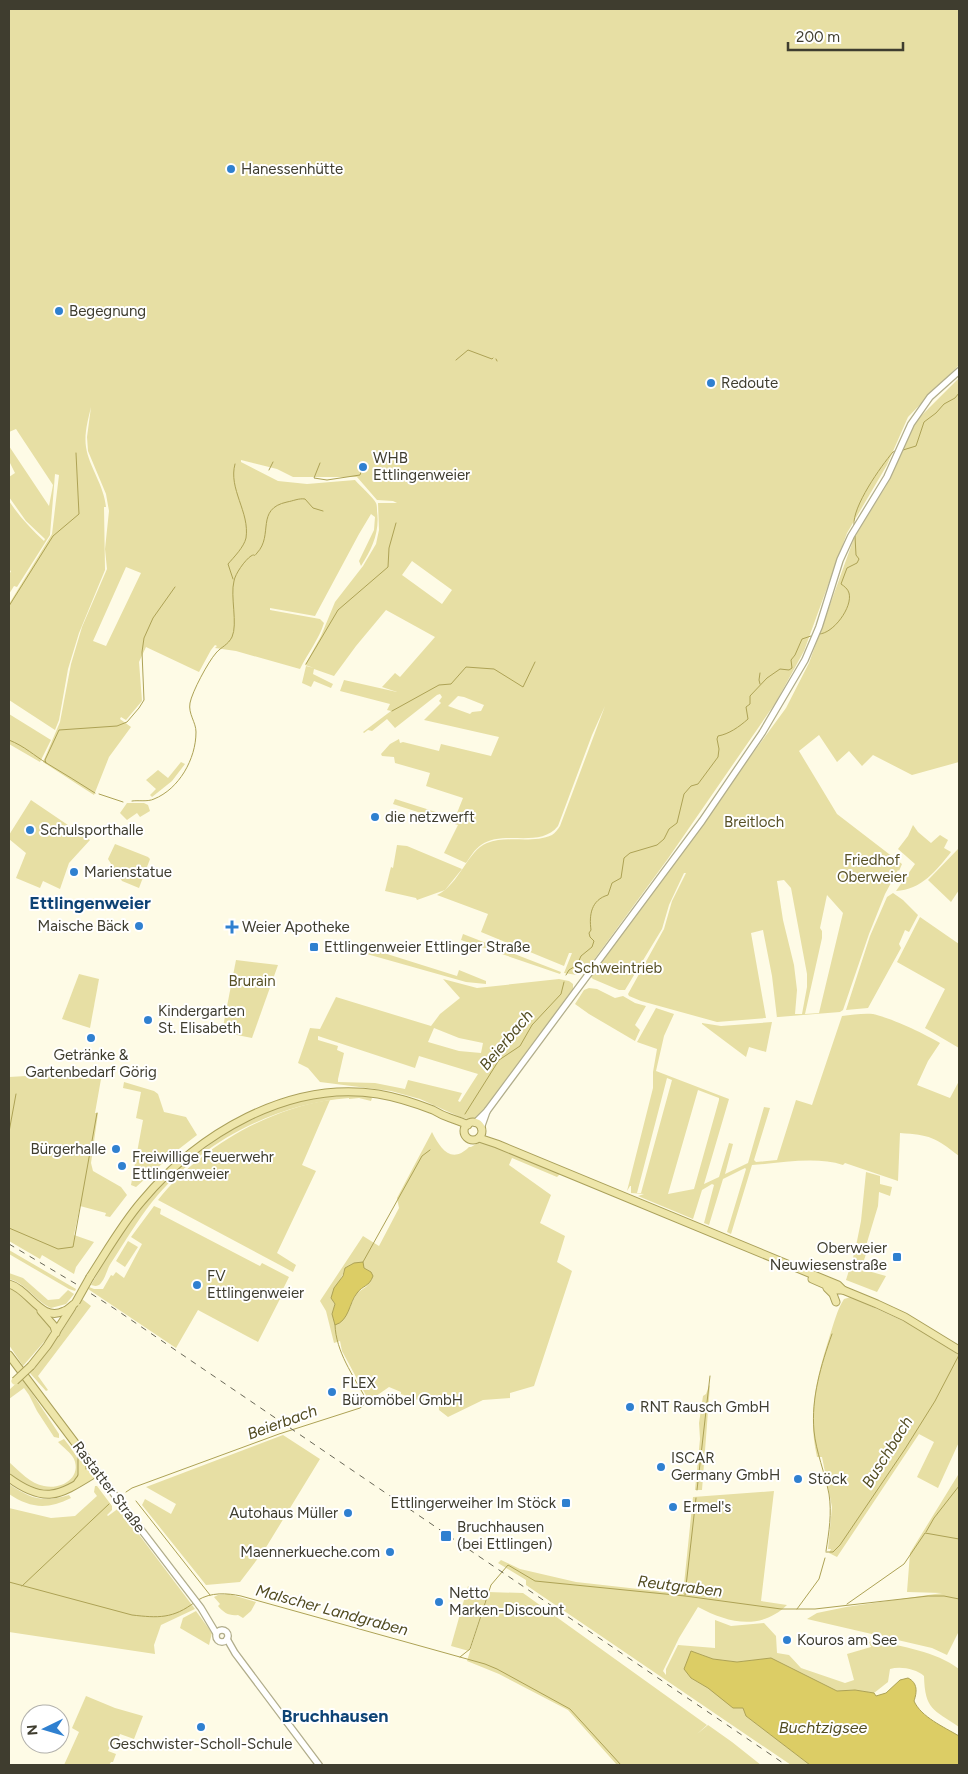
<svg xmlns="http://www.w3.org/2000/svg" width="968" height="1774" viewBox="0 0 968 1774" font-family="Figtree,sans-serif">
<rect width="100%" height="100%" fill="#fefbe6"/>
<g fill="#e7dfa4" fill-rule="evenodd">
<path d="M9,9H959V365L908,417L887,465L847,533L804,651L776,702L667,860L585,972L577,975L564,973L572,953H569L564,966L481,932L488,914L437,895C460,884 467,851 487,843C507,835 533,844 552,835C555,833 558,829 560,826L605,706L592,735L558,826C540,849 503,829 481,845C475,849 470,857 466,863L444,853L458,825L393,804L395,799L455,818L463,798L426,786L430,773L395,763L394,757L382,756L381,754L390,744L399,739L400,743L403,742L439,751L441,744L491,756L499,737L424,720L441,703L439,701L442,697L440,694L437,695L395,728L387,719L372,731L368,730L364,733L363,732L391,711L387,710L390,704L340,691L344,680L397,692L382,687L395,673L400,677L435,637L386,610L356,646L334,676L314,669L313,674L333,684L331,688L314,681L311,687L302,683L306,666L314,668L305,665L321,636L335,602L363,566L376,544L379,530L378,503H397L393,501L377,500L357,477H293L277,469L241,460V462L278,481L307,484L355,480C360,486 373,497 376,503C377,505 377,508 377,511C380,532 372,549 361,566L359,561L374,530L375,517L371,514L359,534L315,616L270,608V610L320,619L324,623C319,639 308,653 300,669L236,651L215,648L217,646L215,645L211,650L199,672L146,647L139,662L142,701L126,720L121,717L120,719L131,727L109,757L94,795L43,762L60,722L71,664L82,627L107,569L105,549L109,511L106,494L88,451L87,437L91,407C88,420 84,434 86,447C89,467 104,485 106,507H104L105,570L79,633L68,669L59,720L55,730L9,700V604L52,534L59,475L55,474L50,535L17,587L14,586L9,594V575L11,571L9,570V501C19,516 30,528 44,541L45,539L26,521L9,497V477L15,473L9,461V446L49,506L53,485L16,429L9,432ZM412,561L452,590L442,604L402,575ZM126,567L141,573L106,646L93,641ZM458,696L464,697L484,705L481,711L472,712L470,714L448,706Z"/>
<path d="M959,378V762L912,775L873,755L862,766L849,751L837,762L819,735L799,751L837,814L902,864L899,871L898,870L885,894L869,934L843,1010L840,1012L717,1022L641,1001L629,996L628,994L664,929L672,901L686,873H684L669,905L662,929L625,990H619L593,979L590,976L786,708L809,663L854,538L886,486L916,421ZM784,880L791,888L807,974V987L802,1014H795L797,990L794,965L783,920L777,881ZM827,895L843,913L819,1013L805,1014L822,938V931L820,928ZM763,930L772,976L777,1018H766L751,933Z"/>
<polygon points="9,714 51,740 40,762 9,744"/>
<polygon points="181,762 185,764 172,781 152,797 150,795 156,789 146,780 158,770 168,778"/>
<polygon points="31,800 90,840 69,863 60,889 43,881 40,888 16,878 26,853 9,839 9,835"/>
<polygon points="127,803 144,803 148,805 150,811 140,817 137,813 127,820 120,813"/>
<path d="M913,825L918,832L931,843L940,835L948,840L944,848L951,852C937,870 921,890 896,891L915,864L898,849L908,836Z"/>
<polygon points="115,844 148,857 150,859 139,888 122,881 108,859"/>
<polygon points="397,845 407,846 462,869 445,890 417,900 416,898 385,891 391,867 393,868"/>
<polygon points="959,848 959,890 951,902 928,880"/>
<polygon points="893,893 903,900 918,915 909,932 905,930 899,944 901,948 868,1008 846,1010 870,936 887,897"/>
<polygon points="920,917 959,944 959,1048 925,1028 945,989 897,962"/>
<polygon points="463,934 561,972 560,974 461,940"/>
<polygon points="352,943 457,976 459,970 486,981 486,984 466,982 349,949"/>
<polygon points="236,960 278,965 252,1038 222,1032"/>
<polygon points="79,974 99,979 90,1028 62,1019"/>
<path d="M443,979L477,988L559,979L569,981L573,984V990L478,1117L467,1119L460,1117L420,1099L391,1091L320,1082L308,1068L298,1063L310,1028L320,1029L336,997L431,1026L440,1014L460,998ZM434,1028L459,1038L483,1043L481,1053L459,1051L428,1042ZM318,1036L415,1068L419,1056L478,1074L460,1102L458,1101L462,1093L408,1080L405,1089L375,1083L338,1082V1079L344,1053L337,1050L338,1046L318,1040Z"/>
<polygon points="589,988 597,989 615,998 623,996 635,1003 646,1006 635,1025 640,1030 635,1041 589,1014 575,1004 584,990"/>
<path d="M656,1008L674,1014L664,1036L656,1071L729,1099L704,1184L719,1177L729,1143L733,1144L725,1174L748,1163L764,1107L770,1108L754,1160L756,1162L777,1160L796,1100L812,1105L842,1016C852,1015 863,1013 873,1014C891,1018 923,1033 940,1043L928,1061L917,1085L950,1098L959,1081V1156C935,1137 930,1135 900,1133L898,1181L845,1163L843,1165C816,1156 781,1163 752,1165L731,1234L727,1232L746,1169L745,1168L723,1179L709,1225L704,1223L714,1185L712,1184L702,1190L693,1219L638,1196L644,1194L631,1193V1186H630L627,1191L653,1088V1072L657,1049L637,1042ZM667,1078L672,1080L641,1193H637ZM698,1090L719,1098V1100L694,1189L668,1194Z"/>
<polygon points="772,1022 766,1052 749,1047 746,1057 702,1024 702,1023 721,1026"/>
<polygon points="31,1074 101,1079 95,1113 98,1113 91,1163 93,1171 121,1187 127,1195 110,1217 105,1216 106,1213 80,1206 74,1235 94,1242 76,1267 74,1274 42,1255 40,1259 9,1241 9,1077 26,1076"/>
<polygon points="124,1082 154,1091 158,1094 164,1112 186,1117 197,1135 175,1152 136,1187 131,1185 143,1120 136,1118 141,1092 123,1088"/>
<path d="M347,1095L370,1096L372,1098L371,1101L359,1098L349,1099V1098C273,1104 200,1143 152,1202C137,1221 124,1243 111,1263C107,1269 106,1277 101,1283C98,1287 94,1286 91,1285C113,1246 137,1209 168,1177C175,1170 184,1164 192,1158C222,1135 254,1113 291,1103C310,1098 328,1097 347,1095Z"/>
<path d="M330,1100L302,1165L316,1171L277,1253L296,1265L293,1272L158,1200C198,1150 266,1109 330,1100Z"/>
<path d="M432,1132C440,1148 451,1165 469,1147H471L478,1143H484L561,1173L557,1177L512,1158L509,1165L551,1195L540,1223L565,1236L557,1262L572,1271L534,1386L510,1393V1398L483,1400L448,1417L439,1410V1397L421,1401L401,1394V1392L389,1387L369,1401L342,1351L340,1341L334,1343L326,1311L320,1301L363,1236L379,1246L399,1208L397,1198ZM354,1263L371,1272L367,1286L357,1293L349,1309L335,1324L332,1314L335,1305L331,1298C335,1287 342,1279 345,1268Z"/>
<polygon points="866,1172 880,1176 880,1184 892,1187 890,1196 879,1192 878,1206 865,1249 867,1251 861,1269 886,1276 877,1292 846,1280 855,1251 861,1221"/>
<polygon points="154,1206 161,1209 160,1214 260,1266 262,1263 289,1277 282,1291 283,1293 258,1342 198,1310 176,1348 88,1289 89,1287 94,1289 103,1289 111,1275 113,1276 116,1272 124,1278 142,1244 131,1237"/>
<polygon points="128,1241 138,1247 125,1267 116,1261"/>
<polygon points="9,1250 76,1289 75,1291 69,1289 9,1254"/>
<path d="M9,1273L23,1278L48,1300L59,1299L68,1290L74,1294L66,1304L51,1308C35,1301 26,1283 9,1279Z"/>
<polygon points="9,1286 23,1295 52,1326 49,1336 23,1366 9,1345"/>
<path d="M851,1297L914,1326L959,1355V1442L938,1488L917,1477L934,1442L919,1434L837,1557L829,1553L831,1549H828L832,1507L822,1457H817C807,1414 817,1376 830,1335C834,1323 837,1310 844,1299Z"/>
<polygon points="82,1299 91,1306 38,1376 48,1390 46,1391 29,1372 62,1331"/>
<polygon points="22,1378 59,1434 59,1438 54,1437 37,1411 29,1395 24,1388 9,1399 9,1390"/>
<polygon points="710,1385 702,1490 695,1490 700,1439 699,1423 703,1396 706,1394 709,1386"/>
<polygon points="283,1435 320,1459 265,1549 240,1582 206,1585 142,1505 145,1499 171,1514 176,1504 146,1487"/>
<path d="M64,1439C70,1447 81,1460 81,1470C80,1477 76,1482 70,1485C48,1498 27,1489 9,1474V1462C19,1471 31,1484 44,1486C61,1490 82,1478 74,1459C71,1453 63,1447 58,1442Z"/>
<polygon points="958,1475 959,1631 947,1655 932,1648 807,1619 817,1613 846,1607 942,1593 907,1592 910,1553"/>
<path d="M9,1484C31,1499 43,1503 69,1495L71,1498C47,1510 30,1508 9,1494Z"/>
<polygon points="95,1486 97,1486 112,1506 112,1510 107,1515 108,1516 119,1508 195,1609 161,1625 154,1645 155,1654 9,1632 9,1508 51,1518 75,1516 97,1496 94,1492"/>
<path d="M774,1491L761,1601L787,1605C760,1631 728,1623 698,1607L679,1638L663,1671L666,1675V1669L678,1645L715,1648V1620L731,1626L764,1623L776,1636L777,1653L789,1655L801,1668L845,1683L854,1680L847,1654L871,1647L869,1642L874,1640C903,1647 935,1651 959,1669V1727C933,1709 925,1710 924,1676C916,1669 901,1666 890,1669L888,1682L874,1693L855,1690L837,1691L771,1658L737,1662L713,1659L691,1651V1678L743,1708L746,1716L810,1765H791L526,1585V1580L498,1563L501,1560L520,1569L576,1582L683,1594L693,1497Z"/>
<polygon points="468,1586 488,1592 469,1651 451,1646"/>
<polygon points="488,1592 523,1593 707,1725 697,1734 708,1725 732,1742 761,1765 617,1765 568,1710 499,1674 467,1661"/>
<path d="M229,1594L256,1602L251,1611L243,1618L238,1615C229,1616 224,1613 218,1606L220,1604L214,1597L218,1595Z"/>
<polygon points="196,1611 212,1633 209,1645 180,1628 183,1618"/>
<polygon points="86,1696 115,1708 143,1716 134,1739 120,1734 116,1744 110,1746 108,1751 116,1754 113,1762 111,1762 109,1765 64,1765 79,1732 72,1728"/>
</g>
<g fill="#dccd65" stroke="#ada255">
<path d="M363,1262L364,1268L371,1272L373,1276C369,1287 363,1285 357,1293C349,1303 349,1321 335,1325L332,1314L335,1304L331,1298L334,1288L343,1276L345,1268L354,1263Z"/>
<path d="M691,1651L713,1659L737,1662L771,1658L837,1691L855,1690L874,1693L876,1696L886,1693L900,1680L908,1678C918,1683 917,1692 914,1701C921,1717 944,1727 959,1736V1765H810L746,1716L743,1708H733L708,1688L691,1678L684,1669Z"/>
</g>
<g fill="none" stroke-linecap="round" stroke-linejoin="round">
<g stroke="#ada255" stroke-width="1">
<polyline points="496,359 497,361"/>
<polyline points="456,360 468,350 492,359 493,358"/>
<polyline points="903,450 916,446 924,422 936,413 944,404 955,398 959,393"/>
<polyline points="320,463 314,478 327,480 360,475 362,469"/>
<polyline points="269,470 273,462"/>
<path d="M854,525C852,507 881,466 893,452L895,451"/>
<path d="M233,579L228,564C234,557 244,547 246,538C250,512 228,489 235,464"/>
<polyline points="9,606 53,536 79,514 76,453"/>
<path d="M819,634C833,634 853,607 849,593C848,589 844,586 841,584L847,568L857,563L859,559L856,555L855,536"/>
<polyline points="306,664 338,610 388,567 389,548 396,523"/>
<polyline points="760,673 759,680 760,684"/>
<polyline points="392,711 439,685 451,684 466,667 494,669 523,687 535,662"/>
<path d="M9,740C26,747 33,755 48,764C64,774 80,783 95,793"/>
<polyline points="46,763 45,760 59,730 117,726 127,722 139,708 144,700 142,652 144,638 153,618 175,587"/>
<polyline points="99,794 123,802"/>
<path d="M132,801C138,800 148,802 154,799C179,789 196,759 196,732C196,722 188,714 190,703C192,692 208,662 216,653C221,647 228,645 232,637C238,624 230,596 234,581C235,574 245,560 251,556C256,553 253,558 257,553C274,535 255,509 287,502C293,501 299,498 305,499L313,508L323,511"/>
<path d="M566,975L569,970L577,965L581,956L592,947L594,941L590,937L589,933L591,930C589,915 591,900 608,895L612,883L621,878L624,858L630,853L657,845L664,839L669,829L677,823L684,794L691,786L698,784L718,757L719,749L717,739L718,736C729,734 739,727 748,719L746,707L750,704V696L767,678L780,669L789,670L792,668L791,660L795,655L802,639L811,636"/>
<polyline points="465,1114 499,1060 520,1046 532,1025 561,994 564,982"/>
<polyline points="9,1132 16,1094"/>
<polyline points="9,1228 58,1249 73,1247 97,1113"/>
<polyline points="363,1262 422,1156 430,1150"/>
<polyline points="697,1490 710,1376"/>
<path d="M126,1492L132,1488L279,1434L360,1408L366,1403V1399C353,1375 336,1352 335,1325"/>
<polyline points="136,1501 210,1595"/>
<polyline points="926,1532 934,1518 959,1486"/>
<path d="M826,1551C829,1532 832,1513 829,1494C825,1473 816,1452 814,1431C811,1398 821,1365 832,1334"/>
<polyline points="826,1552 833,1552 840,1545 905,1449 935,1401 959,1355"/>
<path d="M9,1582L132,1615C158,1618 173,1619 195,1602"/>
<polyline points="22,1586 109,1504"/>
<polyline points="685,1595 696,1498"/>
<path d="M198,1600C211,1592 227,1593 241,1596L485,1664L497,1669L570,1709L621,1765"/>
<polyline points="847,1604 904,1564 925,1533 959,1539"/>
<polyline points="797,1609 819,1579 825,1558"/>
<polyline points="460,1657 470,1649 491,1585 508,1565 535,1581 685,1596 781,1609 815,1609 928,1596 944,1596 959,1599"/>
</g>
<g stroke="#b1ad8b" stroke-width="8">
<g id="minor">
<polyline points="475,1123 487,1111 702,821 762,733 805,660 819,627 840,560 851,536 887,477 911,424 930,397 959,371"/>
<polyline points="481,1128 487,1111"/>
<polyline points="97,1472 201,1608 216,1633"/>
<circle cx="222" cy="1636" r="6"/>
<polyline points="227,1639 235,1653 319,1765"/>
</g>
</g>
<g stroke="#aaa05a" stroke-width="9">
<g id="major">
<circle cx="473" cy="1131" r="9"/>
<polyline points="479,1138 497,1144 838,1285 843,1290"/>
<path d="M90,1277C107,1251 122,1224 142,1201C198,1134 288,1080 378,1094C396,1097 415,1103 433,1110C438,1113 444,1116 450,1118C456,1120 462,1122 468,1125"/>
<polyline points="812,1279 837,1290 843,1290 877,1304 905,1317 959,1350"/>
<path d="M9,1284C29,1289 41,1323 64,1311C68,1310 70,1307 74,1304"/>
<polyline points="827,1288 833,1294 836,1302"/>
<polyline points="41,1311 54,1326 56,1333"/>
<path d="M9,1355L97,1472C61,1494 47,1506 9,1478"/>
<polyline points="31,1366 47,1346 72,1307"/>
<polyline points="82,1476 82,1453"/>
<polyline points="78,1482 84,1474 95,1469"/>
</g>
</g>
<use href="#minor" stroke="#fff" stroke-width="5.5"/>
<use href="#major" stroke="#eee6aa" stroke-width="7"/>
<polyline stroke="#696757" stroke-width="1" stroke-dasharray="6 6" stroke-linecap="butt" points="9,1244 76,1284 115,1309 786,1765"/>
<g stroke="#aaa05a" stroke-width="9" stroke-linecap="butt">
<g id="major-bridge">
<polyline points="76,1302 90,1277"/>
<polyline points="15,1381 31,1366"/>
</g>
</g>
<use href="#major-bridge" stroke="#eee6aa" stroke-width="7"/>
</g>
<g fill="#2f80d0" stroke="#fff" stroke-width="2">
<circle cx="231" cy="169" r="5"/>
<circle cx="59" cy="311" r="5"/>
<circle cx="711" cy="383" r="5"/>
<circle cx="363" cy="467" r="5"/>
<circle cx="375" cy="817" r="5"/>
<circle cx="30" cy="830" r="5"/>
<circle cx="74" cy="872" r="5"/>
<circle cx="139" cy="926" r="5"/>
<path d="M229.5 919.5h5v5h5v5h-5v5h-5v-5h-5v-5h5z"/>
<rect x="309" y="942" width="10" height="10" rx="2.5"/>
<circle cx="148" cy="1020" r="5"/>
<circle cx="91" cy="1038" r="5"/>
<circle cx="116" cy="1149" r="5"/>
<circle cx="122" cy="1166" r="5"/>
<rect x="892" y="1252" width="10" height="10" rx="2.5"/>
<circle cx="197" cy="1285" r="5"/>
<circle cx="332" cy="1392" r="5"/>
<circle cx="630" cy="1407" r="5"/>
<circle cx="661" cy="1467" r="5"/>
<circle cx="798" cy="1479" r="5"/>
<rect x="561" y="1498" width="10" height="10" rx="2.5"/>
<circle cx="673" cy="1507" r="5"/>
<circle cx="348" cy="1513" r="5"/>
<rect x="440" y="1530" width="12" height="12" rx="2.5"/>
<circle cx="390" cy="1552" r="5"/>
<circle cx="439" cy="1602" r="5"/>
<circle cx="787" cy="1640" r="5"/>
<circle cx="201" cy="1727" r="5"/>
</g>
<g text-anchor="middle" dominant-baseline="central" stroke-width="4" stroke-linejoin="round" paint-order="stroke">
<g font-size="15" fill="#3f3d2f" stroke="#fff" text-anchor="start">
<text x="241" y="169">Hanessenhütte</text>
<text x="69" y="311">Begegnung</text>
<text x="721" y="383">Redoute</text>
<text x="373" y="458">WHB<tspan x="373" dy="17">Ettlingenweier</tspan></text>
<text x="385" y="817">die netzwerft</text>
<text x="40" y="830">Schulsporthalle</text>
<text x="84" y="872">Marienstatue</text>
<text x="129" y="926" text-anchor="end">Maische Bäck</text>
<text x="242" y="927">Weier Apotheke</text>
<text x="324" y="947">Ettlingenweier Ettlinger Straße</text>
<text x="158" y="1011">Kindergarten<tspan x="158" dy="17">St. Elisabeth</tspan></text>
<text x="91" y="1055" text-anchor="middle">Getränke &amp;<tspan x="91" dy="17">Gartenbedarf Görig</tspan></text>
<text x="106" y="1149" text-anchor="end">Bürgerhalle</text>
<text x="132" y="1157">Freiwillige Feuerwehr<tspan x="132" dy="17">Ettlingenweier</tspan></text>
<text x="887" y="1248" text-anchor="end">Oberweier<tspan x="887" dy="17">Neuwiesenstraße</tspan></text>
<text x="207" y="1276">FV<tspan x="207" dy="17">Ettlingenweier</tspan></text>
<text x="342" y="1383">FLEX<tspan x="342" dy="17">Büromöbel GmbH</tspan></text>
<text x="640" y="1407">RNT Rausch GmbH</text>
<text x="671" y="1458">ISCAR<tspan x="671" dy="17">Germany GmbH</tspan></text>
<text x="808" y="1479">Stöck</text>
<text x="556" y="1503" text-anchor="end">Ettlingerweiher Im Stöck</text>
<text x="683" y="1507">Ermel's</text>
<text x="338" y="1513" text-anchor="end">Autohaus Müller</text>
<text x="457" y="1527">Bruchhausen<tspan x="457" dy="17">(bei Ettlingen)</tspan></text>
<text x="380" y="1552" text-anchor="end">Maennerkueche.com</text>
<text x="449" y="1593">Netto<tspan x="449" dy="17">Marken-Discount</tspan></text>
<text x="797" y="1640">Kouros am See</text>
<text x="201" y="1744" text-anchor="middle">Geschwister-Scholl-Schule</text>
</g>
<g font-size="15" fill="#585126" stroke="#fff">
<text x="754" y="822">Breitloch</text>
<text x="872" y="860">Friedhof<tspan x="872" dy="17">Oberweier</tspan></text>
<text x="618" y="968">Schweintrieb</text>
<text x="252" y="981">Brurain</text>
</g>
<g font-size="15" fill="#3f3d2f" stroke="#fff">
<text transform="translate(109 1487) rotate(53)">Rastatter Straße</text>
</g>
<g font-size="16" font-style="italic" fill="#524c21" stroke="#fff">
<text transform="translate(506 1040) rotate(-50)">Beierbach</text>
<text transform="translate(282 1422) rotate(-20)">Beierbach</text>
<text transform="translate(887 1452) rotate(-58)">Buschbach</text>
<text transform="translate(680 1586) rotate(7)">Reutgraben</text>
<text transform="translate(332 1610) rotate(15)">Malscher Landgraben</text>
<text x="823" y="1727">Buchtzigsee</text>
</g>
<g font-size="18" font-weight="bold" fill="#0e4375" stroke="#fff">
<text x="90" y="903">Ettlingenweier</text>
<text x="335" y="1716">Bruchhausen</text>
</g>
</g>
<rect width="968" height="1774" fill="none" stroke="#3f3d2f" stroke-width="20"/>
<g transform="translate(45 1729) rotate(265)"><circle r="24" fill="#ffffff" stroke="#b2b1ac"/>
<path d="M0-4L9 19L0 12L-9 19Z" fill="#2f80d0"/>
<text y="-8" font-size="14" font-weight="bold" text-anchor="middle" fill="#3f3d2f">N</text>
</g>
<path d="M788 42v8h115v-8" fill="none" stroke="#3f3d2f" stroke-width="2.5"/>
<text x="796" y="42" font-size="15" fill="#3f3d2f" stroke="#ffffff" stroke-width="4" paint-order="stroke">200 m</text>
</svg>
